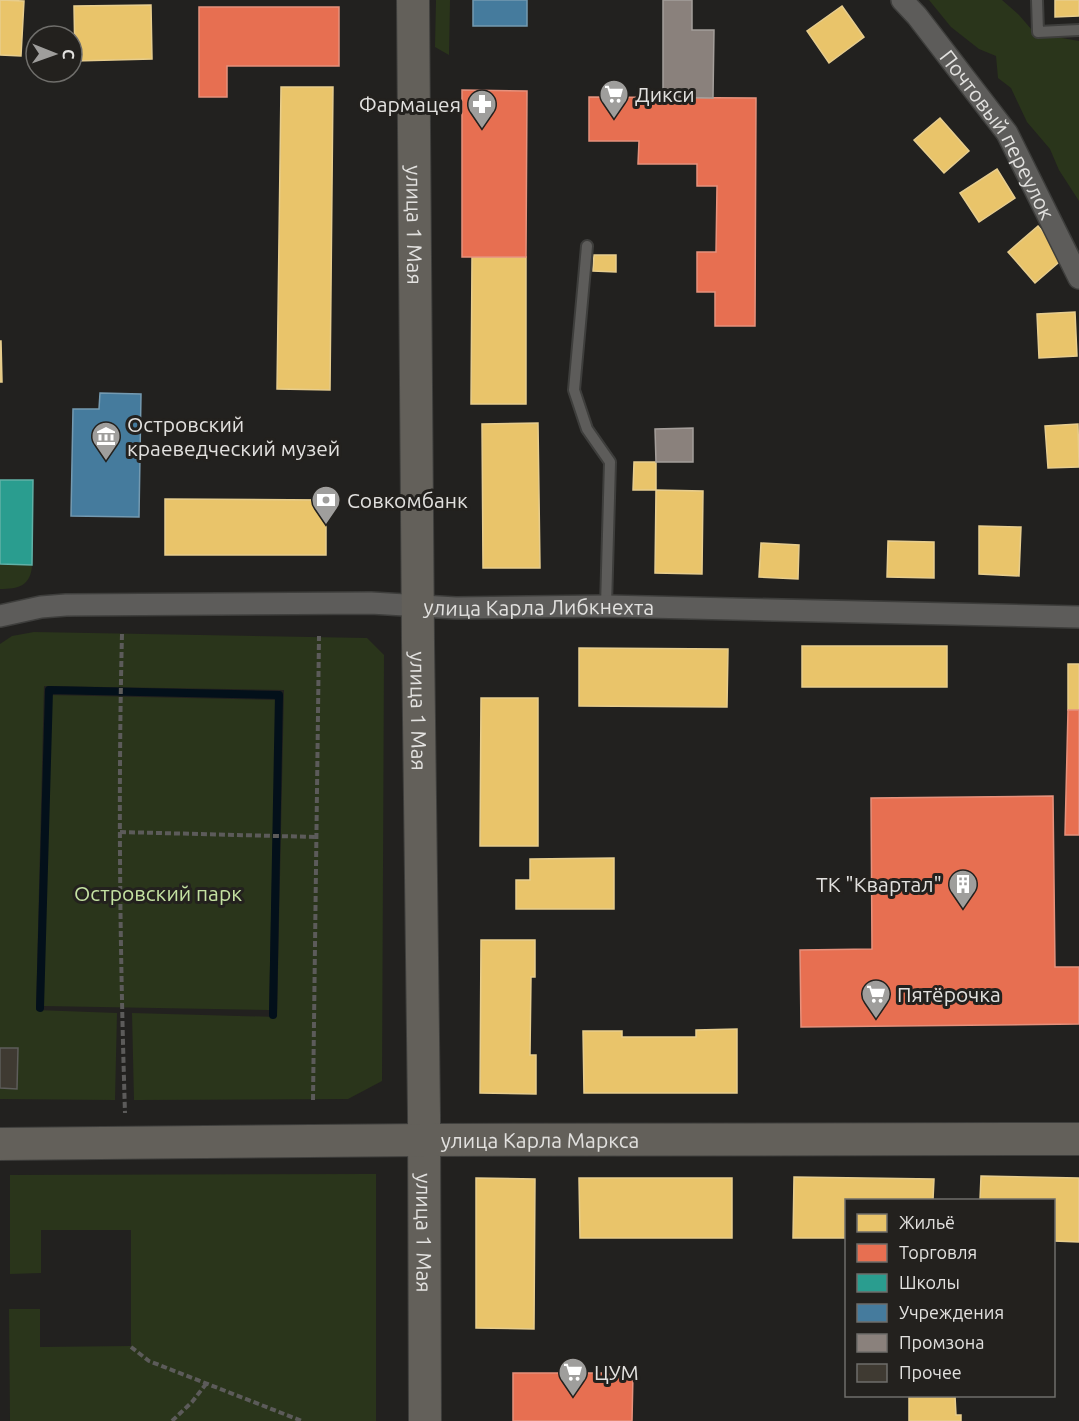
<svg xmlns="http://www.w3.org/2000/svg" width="1079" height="1421" viewBox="0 0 1079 1421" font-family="Ubuntu,sans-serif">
<rect width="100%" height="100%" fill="#22211f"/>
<g fill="#2a351b">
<polygon points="436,0 450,0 449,55 435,47"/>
<polygon points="929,0 1002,0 1019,15 1038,37 1062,38 1079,41 1079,201 1059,170 1050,149 1027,122 1011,88 998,78 996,56 979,49 951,27"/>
<path d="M0,565H32C31,586 18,589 0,589Z"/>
<polygon points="34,632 367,638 384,655 382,1081 348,1099 134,1100 132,1013 277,1017 284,690 44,686 36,1010 117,1013 115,1100 0,1099 0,644 12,636"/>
<polygon points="49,695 276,700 269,1010 43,1006"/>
<polygon points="376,1174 376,1421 10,1421 9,1309 40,1309 40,1347 131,1346 131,1230 41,1230 41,1273 10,1274 10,1175"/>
</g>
<g fill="#e9c46a" stroke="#e7cd8d" stroke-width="1.5">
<polygon points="0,0 24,1 21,56 0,55"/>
<polygon points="1055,0 1079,0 1079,16 1055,17"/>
<polygon points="151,5 152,59 75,61 74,6"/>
<polygon points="842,6 864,37 829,63 807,31"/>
<polygon points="281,87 333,87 330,390 277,389"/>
<polygon points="940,118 969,151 944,173 914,140"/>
<polygon points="997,169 1015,198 979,222 960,193"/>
<polygon points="1038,226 1065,257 1035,283 1008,252"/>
<polygon points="594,255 616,255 616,272 593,271"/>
<polygon points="472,257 526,257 526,404 471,404"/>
<polygon points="1075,312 1077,356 1039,358 1037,314"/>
<polygon points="0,341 1,341 2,382 0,382"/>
<polygon points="538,423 540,568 483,568 482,424"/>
<polygon points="1078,424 1079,467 1048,468 1045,426"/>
<polygon points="634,462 656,462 656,490 633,490"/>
<polygon points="656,490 703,491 702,574 655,573"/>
<polygon points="165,499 326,500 326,555 165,555"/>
<polygon points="979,526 1021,527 1019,576 979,574"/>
<polygon points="888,541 934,542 934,578 887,577"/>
<polygon points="761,543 799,545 798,579 759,577"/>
<rect x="802" y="646" width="145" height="41"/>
<polygon points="579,648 728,649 727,707 579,706"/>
<rect x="1068" y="664" width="11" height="46"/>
<polygon points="481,698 538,698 538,846 480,846"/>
<polygon points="614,858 614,909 516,909 516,880 530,880 530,859"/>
<polygon points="481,940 535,940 535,977 531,977 530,1055 536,1055 536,1094 480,1093"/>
<polygon points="737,1029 737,1093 584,1093 583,1031 622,1031 622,1037 696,1037 696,1030"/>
<polygon points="981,1176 1079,1178 1079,1242 1054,1241 1054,1200 980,1200"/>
<polygon points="794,1177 934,1179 933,1200 846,1200 846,1238 793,1238"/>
<polygon points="476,1178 535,1179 534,1329 476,1328"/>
<polygon points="579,1178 732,1178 732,1238 580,1238"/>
<polygon points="909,1396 955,1396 956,1415 961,1415 961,1421 909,1421"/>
</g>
<g fill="#e76f51" stroke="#e6917c" stroke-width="1.5">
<polygon points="199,7 339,7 339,66 227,66 227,97 199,97"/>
<polygon points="462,90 527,91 526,257 462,257"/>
<polygon points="589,97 756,98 755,326 715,326 715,292 697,292 697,252 716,252 717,186 697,186 697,164 638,164 639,141 589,141"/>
<polygon points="1068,710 1079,710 1079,835 1065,835"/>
<polygon points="1053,796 1055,967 1079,967 1079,1024 801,1027 800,950 872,949 871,798"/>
<polygon points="513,1373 633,1373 632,1421 513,1421"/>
</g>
<polygon fill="#2a9d8f" stroke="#61b1a7" stroke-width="1.5" points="0,480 33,480 32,565 0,564"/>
<g fill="#457b9d" stroke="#749ab1" stroke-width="1.5">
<rect x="473" y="0" width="54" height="26"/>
<polygon points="100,393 141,394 139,517 71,516 73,409 99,409"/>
</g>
<g fill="#8a817c" stroke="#a49e9a" stroke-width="1.5">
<polygon points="663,0 692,0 692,30 714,30 713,98 663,97"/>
<polygon points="693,428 693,462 656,462 655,429"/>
</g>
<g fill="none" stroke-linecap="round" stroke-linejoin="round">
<polyline stroke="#03101a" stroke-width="8" points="40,1008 49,690 279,695 273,1015"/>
</g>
<polygon fill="#3f3a32" stroke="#5e5d5b" stroke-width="1.5" points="0,1048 18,1048 17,1089 0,1088"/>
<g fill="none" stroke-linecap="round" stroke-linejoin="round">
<g stroke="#3e3e3c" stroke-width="14">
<g id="lane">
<polyline points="1037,0 1038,32 1079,30"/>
<polyline points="587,246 574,390 587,429 610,462 606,606"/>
</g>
</g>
<g stroke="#3e3e3c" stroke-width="24">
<g id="street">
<path id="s1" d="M902,0L917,16L1007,133L1079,278"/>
<path id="s2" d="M0,616L41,607L66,605L371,603L456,608L606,606L1079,617"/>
</g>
</g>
<g stroke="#3e3e3c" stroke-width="34">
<g id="secondary">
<path id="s3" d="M413,0L418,641L424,1115L425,1421"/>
<path id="s4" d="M0,1144L424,1140L1079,1139"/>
</g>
</g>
<g stroke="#5c5b5a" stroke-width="4" stroke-dasharray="6 3" stroke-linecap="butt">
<path d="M122,634C118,794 120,953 125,1113"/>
<polyline points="120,832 316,837"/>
<polyline points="313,1100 319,636"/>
<polyline points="131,1347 149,1361 302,1421"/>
<polyline points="172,1421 192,1402 206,1384"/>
</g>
<use href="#lane" stroke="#5d5c5a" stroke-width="10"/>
<use href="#street" stroke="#5d5c5a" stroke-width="21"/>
<use href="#secondary" stroke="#63605a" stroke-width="32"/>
</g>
<defs>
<g id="supermarket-pin" transform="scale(1.5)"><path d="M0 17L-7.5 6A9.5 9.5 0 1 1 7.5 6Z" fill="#9f9e9c" stroke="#23211e"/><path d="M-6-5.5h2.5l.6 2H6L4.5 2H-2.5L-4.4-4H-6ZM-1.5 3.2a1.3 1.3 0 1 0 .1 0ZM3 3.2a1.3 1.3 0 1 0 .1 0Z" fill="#fff"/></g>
<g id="pharmacy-pin" transform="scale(1.5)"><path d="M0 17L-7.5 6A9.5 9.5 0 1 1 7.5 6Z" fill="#9f9e9c" stroke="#23211e"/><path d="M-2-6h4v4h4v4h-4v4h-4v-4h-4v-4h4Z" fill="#fff"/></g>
<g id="museum-pin" transform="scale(1.5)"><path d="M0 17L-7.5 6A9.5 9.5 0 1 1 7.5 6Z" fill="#9f9e9c" stroke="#23211e"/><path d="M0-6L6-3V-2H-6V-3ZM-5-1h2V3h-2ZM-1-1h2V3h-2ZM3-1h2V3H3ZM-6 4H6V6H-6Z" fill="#fff"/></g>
<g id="bank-pin" transform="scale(1.5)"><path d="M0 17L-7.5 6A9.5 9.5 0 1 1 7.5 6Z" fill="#9f9e9c" stroke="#23211e"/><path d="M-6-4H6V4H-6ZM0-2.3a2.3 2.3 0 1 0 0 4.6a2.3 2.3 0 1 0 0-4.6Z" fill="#fff"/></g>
<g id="building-pin" transform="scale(1.5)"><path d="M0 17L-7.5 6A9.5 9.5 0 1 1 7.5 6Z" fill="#9f9e9c" stroke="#23211e"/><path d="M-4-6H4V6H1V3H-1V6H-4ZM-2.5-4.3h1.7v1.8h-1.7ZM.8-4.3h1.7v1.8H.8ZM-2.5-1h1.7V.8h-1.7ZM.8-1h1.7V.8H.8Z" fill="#fff"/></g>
</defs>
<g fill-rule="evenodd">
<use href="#supermarket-pin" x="614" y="94"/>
<use href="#pharmacy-pin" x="482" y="104"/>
<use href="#museum-pin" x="106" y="436"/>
<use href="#bank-pin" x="326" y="500"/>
<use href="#building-pin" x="963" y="884"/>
<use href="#supermarket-pin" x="876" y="994"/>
<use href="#supermarket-pin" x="573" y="1372"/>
</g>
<g text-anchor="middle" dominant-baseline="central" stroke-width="6" stroke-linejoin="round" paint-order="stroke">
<g font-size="21" fill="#e2e1df" stroke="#23211e" text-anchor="start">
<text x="635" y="94">Дикси</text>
<text x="461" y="104" text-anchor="end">Фармацея</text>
<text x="127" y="424">Островский<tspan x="127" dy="24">краеведческий музей</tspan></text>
<text x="347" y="500">Совкомбанк</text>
<text x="942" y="884" text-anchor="end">ТК "Квартал"</text>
<text x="897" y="994">Пятёрочка</text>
<text x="594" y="1372">ЦУМ</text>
</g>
<g font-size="21" fill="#e2e1df" stroke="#23211e">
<text stroke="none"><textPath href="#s1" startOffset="166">Почтовый переулок</textPath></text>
<text stroke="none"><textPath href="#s3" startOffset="225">улица 1 Мая</textPath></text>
<text stroke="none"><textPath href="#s2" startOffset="540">улица Карла Либкнехта</textPath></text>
<text stroke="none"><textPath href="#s3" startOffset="711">улица 1 Мая</textPath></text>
<text stroke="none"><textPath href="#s4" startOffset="540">улица Карла Маркса</textPath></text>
<text stroke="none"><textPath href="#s3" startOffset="1233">улица 1 Мая</textPath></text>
</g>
<g font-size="21" fill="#c4e2a2" stroke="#23211e">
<text x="158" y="893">Островский парк</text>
</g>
</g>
<rect x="845" y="1199" width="210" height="198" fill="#23211e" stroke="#6f6e6b" stroke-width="1.5"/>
<rect x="857" y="1214" width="30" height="18" fill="#e9c46a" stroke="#6f6e6b" stroke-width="1.5"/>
<text x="899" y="1229" font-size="18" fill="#e2e1df">Жильё</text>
<rect x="857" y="1244" width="30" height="18" fill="#e76f51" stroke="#6f6e6b" stroke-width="1.5"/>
<text x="899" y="1259" font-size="18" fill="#e2e1df">Торговля</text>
<rect x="857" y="1274" width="30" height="18" fill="#2a9d8f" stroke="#6f6e6b" stroke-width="1.5"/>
<text x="899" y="1289" font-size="18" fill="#e2e1df">Школы</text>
<rect x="857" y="1304" width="30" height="18" fill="#457b9d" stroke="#6f6e6b" stroke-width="1.5"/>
<text x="899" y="1319" font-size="18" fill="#e2e1df">Учреждения</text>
<rect x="857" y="1334" width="30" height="18" fill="#8a817c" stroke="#6f6e6b" stroke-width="1.5"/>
<text x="899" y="1349" font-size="18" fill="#e2e1df">Промзона</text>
<rect x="857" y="1364" width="30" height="18" fill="#3f3a32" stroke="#6f6e6b" stroke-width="1.5"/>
<text x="899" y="1379" font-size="18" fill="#e2e1df">Прочее</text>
<g transform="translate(54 54) rotate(91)"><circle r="28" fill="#23211e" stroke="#6f6e6b" stroke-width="1.5"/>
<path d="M0-4.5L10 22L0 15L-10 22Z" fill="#9f9e9c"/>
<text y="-9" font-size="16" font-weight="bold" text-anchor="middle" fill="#e2e1df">С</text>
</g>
</svg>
